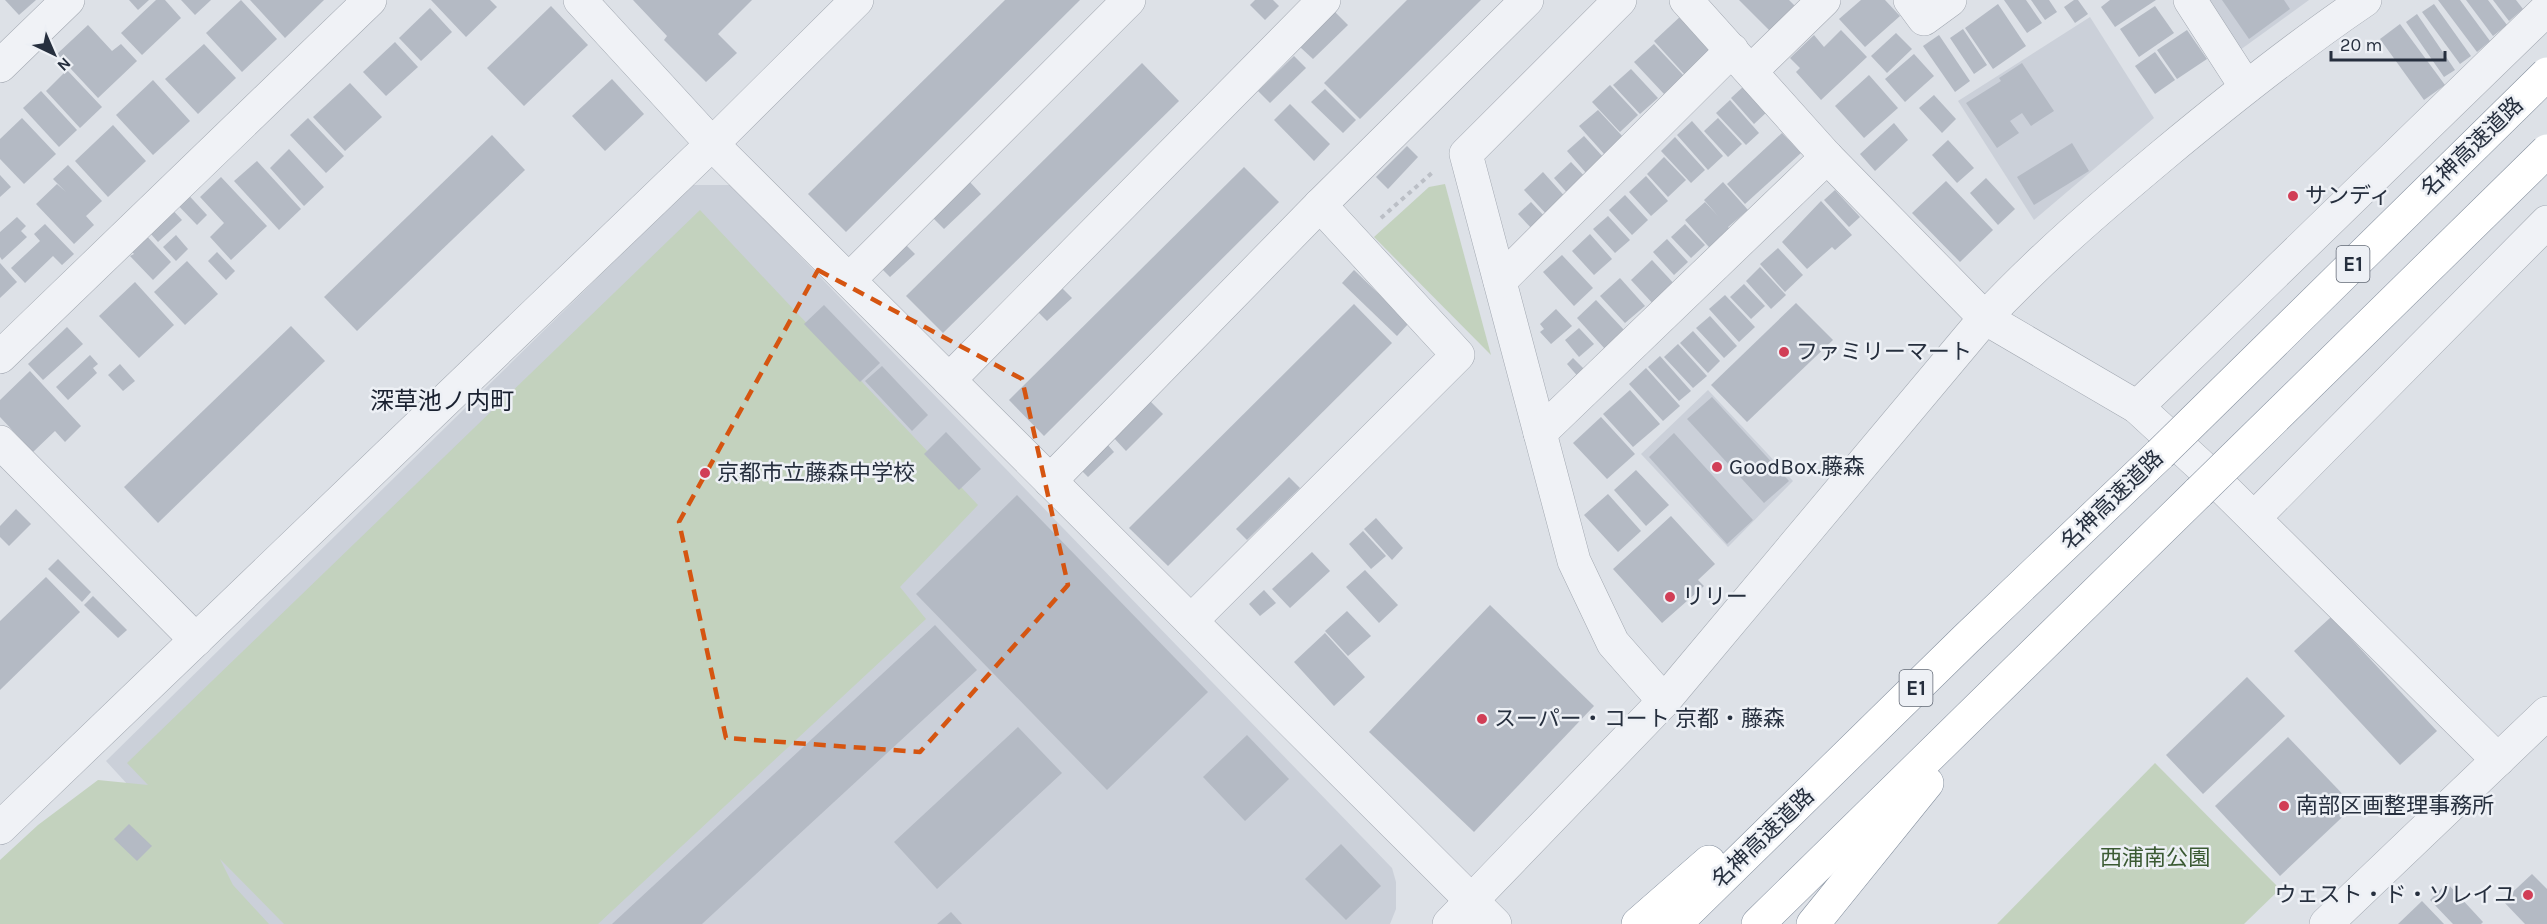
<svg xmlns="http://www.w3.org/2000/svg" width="2547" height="924" viewBox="0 0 2547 924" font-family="Karla,'Noto Sans JP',sans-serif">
<rect width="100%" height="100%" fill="#dde1e7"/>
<g fill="#cbd0d9">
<polygon points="2206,0 2309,0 2240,50"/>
<polygon points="2090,17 2154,118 2034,220 1958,101"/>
<polygon points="692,185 731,185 1392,868 1396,882 1396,909 1390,924 256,924 106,761"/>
<polygon points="1708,390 1793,481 1728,547 1641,454"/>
</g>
<g fill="#c3d2be">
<polygon points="1445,184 1491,355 1374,237 1429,187"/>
<polygon points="700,210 978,505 900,587 926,619 598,924 284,924 220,859 233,885 269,924 0,924 0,860 38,825 98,780 148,785 127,763"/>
<polygon points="2155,763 2280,889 2244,924 1997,924"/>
</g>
<g fill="#b4bac4">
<polygon points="5,0 36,0 19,15"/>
<polygon points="129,0 149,0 138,10"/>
<polygon points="156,0 165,0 181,18 142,55 121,33"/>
<polygon points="181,0 211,0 195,15"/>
<polygon points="241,0 277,39 242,72 206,33"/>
<polygon points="250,0 324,0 285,38"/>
<polygon points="431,0 490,0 497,7 466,37"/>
<polygon points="633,0 752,0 718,34 737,53 706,82 664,40 667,36"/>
<polygon points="1005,0 1080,0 846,232 808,194"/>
<polygon points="1255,0 1273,0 1279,6 1265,20 1250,5"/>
<polygon points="1407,0 1481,0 1360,119 1324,83"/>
<polygon points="1739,0 1789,0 1796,7 1770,31"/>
<polygon points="1861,0 1885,0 1900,16 1865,47 1839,19"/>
<polygon points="2004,0 2026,0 2042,23 2027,33"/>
<polygon points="2031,0 2049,0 2057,12 2045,20"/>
<polygon points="2074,0 2078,0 2088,14 2075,23 2064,7"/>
<polygon points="2110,0 2156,0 2115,27 2101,7"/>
<polygon points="2222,0 2284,0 2290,9 2249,39"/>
<polygon points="2438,0 2460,0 2490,41 2477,52"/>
<polygon points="2466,0 2488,0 2507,25 2493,36"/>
<polygon points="2493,0 2516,0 2523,9 2509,21"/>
<polygon points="1998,4 2026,46 1993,69 1965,28"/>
<polygon points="2434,4 2471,56 2460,64 2422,12"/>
<polygon points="551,6 588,45 524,106 487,68"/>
<polygon points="2155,6 2174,33 2139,57 2120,29"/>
<polygon points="430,8 452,32 421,61 399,38"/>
<polygon points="1335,12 1348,25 1313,59 1300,47"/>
<polygon points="1683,14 1714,49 1685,75 1654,41"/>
<polygon points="2417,14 2455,70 2444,77 2406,22"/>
<polygon points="2400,24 2445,85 2424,100 2380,39"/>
<polygon points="88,25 112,51 121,44 137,61 98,98 57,54"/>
<polygon points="1963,29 1987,65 1974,74 1950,38"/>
<polygon points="1841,30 1867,57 1821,100 1796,72 1800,68 1790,58 1814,35 1824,47"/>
<polygon points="2187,30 2207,59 2177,79 2157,50"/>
<polygon points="1896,33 1912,49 1887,73 1871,56"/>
<polygon points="1939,35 1970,81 1955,92 1923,46"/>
<polygon points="395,42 418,67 386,96 363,72"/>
<polygon points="204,44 236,78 198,114 165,79"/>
<polygon points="1654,44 1684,76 1664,94 1634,62"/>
<polygon points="2155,52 2175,80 2155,94 2135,66"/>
<polygon points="1914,54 1934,76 1905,102 1885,79"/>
<polygon points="1294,56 1306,68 1270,103 1258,91"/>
<polygon points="1142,63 1179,101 943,333 906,296"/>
<polygon points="2022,63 2054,111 2031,126 2022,113 2010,121 2019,133 1997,148 1966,103 2001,81 1999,78"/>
<polygon points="1631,69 1658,98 1640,114 1613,85"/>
<polygon points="67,70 102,107 80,128 46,91"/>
<polygon points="1869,75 1898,108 1864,138 1835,106"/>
<polygon points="612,79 644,114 605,151 572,116"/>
<polygon points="153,80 190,121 153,155 116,115"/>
<polygon points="350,83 382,117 345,151 313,117"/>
<polygon points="1610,85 1638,115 1620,132 1592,102"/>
<polygon points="1744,86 1768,111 1754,124 1731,98"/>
<polygon points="1325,89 1356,120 1343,133 1311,102"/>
<polygon points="41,91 77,130 59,147 23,108"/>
<polygon points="1934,95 1956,119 1942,133 1919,108"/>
<polygon points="1730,100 1759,133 1746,145 1716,113"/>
<polygon points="1290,104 1330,144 1314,161 1274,120"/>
<polygon points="1598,110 1624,138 1605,155 1579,126"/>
<polygon points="22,118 56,154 24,184 0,159 0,139"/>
<polygon points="308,118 344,156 326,173 290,135"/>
<polygon points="1718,118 1742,144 1728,157 1704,131"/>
<polygon points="1692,121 1723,156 1708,170 1677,135"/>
<polygon points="1894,123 1908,140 1875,171 1860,154"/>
<polygon points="113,125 146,161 108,197 75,161"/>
<polygon points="1782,133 1801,153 1745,204 1727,184"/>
<polygon points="492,135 525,170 357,331 324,297"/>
<polygon points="1584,136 1604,158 1587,174 1567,151"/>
<polygon points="1675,137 1705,170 1691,183 1661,151"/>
<polygon points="1948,140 1974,168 1957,183 1932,155"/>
<polygon points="2072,143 2089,171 2034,205 2017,177"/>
<polygon points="1407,146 1418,157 1388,189 1376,177"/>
<polygon points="289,149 324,187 304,206 270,168"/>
<polygon points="1664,157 1686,180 1668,197 1647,174"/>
<polygon points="257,161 301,209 279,230 234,181"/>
<polygon points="1571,162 1588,180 1570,196 1554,178"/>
<polygon points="68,165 102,201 86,216 94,225 74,244 36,204 57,184 66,192 53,179"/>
<polygon points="1244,167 1279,202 1044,436 1009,400"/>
<polygon points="1543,172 1568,200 1549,217 1524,190"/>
<polygon points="0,175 11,187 0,197"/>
<polygon points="1646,176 1668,201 1651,216 1629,192"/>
<polygon points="221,177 267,226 231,260 210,237 224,223 200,197"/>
<polygon points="1986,178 2015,209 1998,225 1970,193"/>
<polygon points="969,181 981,194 944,229 932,217"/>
<polygon points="1946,181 1993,230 1960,262 1912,213"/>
<polygon points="1723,182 1748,210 1728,227 1736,236 1716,255 1685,220 1705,202 1718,216 1704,200"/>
<polygon points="182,188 207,215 197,225 171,198"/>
<polygon points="1835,190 1860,217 1849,227 1824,200"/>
<polygon points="1625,195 1648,220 1632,235 1609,210"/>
<polygon points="1821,201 1852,235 1835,250 1832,247 1807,269 1782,242"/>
<polygon points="1531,202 1547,219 1534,231 1518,214"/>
<polygon points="166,203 182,220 158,242 143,225"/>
<polygon points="1608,216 1630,240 1615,253 1593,229"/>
<polygon points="17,217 26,226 21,231 27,237 2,260 0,257 0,232"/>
<polygon points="45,224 74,254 62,265 53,256 25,283 11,268 40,241 34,234"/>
<polygon points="1685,224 1705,245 1691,258 1671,237"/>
<polygon points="142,231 171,262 153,280 130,256 134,254 127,246"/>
<polygon points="1590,234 1612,259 1594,275 1572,251"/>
<polygon points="176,235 188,249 176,261 163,247"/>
<polygon points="1667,239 1688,262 1674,275 1653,252"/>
<polygon points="905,244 915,254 890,277 880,267"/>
<polygon points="1778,248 1803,275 1785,292 1760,264"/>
<polygon points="217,252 235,271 226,280 208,261"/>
<polygon points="1562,255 1593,288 1574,306 1543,272"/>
<polygon points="1652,260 1677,287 1656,307 1631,280"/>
<polygon points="187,261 218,294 185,325 154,292"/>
<polygon points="0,263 17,282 0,298"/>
<polygon points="1760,267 1786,295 1771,309 1746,281"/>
<polygon points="1354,270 1409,323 1397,336 1342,283"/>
<polygon points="1620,278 1645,306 1625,323 1600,296"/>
<polygon points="135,282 174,325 139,358 99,316"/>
<polygon points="1744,284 1765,306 1751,319 1730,297"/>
<polygon points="1062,288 1072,298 1047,321 1038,312"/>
<polygon points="1725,295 1755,327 1739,342 1709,309"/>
<polygon points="1596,300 1625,331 1605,349 1577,318"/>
<polygon points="1796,303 1833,340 1747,422 1711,385"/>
<polygon points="1354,304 1392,343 1168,566 1129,528"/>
<polygon points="824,305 880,363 860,382 804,324"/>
<polygon points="1556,309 1572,326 1551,344 1540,332 1544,329 1540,324"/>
<polygon points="1710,316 1737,346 1724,358 1696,328"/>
<polygon points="291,326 325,361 158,523 124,487"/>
<polygon points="67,327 83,344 43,380 28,364"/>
<polygon points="1579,328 1594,344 1579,357 1565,340"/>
<polygon points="1693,331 1720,361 1708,373 1680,343"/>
<polygon points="1678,344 1707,376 1693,388 1664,357"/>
<polygon points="90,355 98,364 93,368 97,373 68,400 56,387"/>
<polygon points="1660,356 1691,391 1679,401 1648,367"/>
<polygon points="1573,358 1588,373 1581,380 1567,364"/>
<polygon points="120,364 135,381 123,391 108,375"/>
<polygon points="882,366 928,415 912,431 865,381"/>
<polygon points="1646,368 1680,406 1663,421 1629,384"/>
<polygon points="30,371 81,426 65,442 55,431 33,452 0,417 0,400"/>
<polygon points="1630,390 1660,424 1633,447 1603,414"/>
<polygon points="1712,397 1789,481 1764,503 1687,419"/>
<polygon points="1150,401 1163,414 1126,451 1113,437"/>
<polygon points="1601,417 1635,454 1607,479 1573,443"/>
<polygon points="946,432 981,469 959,490 924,454"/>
<polygon points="1674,433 1753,520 1727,544 1649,457"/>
<polygon points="1107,444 1114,452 1088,477 1081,470"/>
<polygon points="1636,470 1669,505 1646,526 1614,490"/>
<polygon points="1289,477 1300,488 1247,540 1236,529"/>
<polygon points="1608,494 1641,531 1618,552 1584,515"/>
<polygon points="1017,495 1208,692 1107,790 916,594"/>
<polygon points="16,509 31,524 9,546 0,537 0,526"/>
<polygon points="1671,516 1715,564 1698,580 1704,586 1662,623 1613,569"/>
<polygon points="1376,518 1403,548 1392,560 1364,529"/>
<polygon points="1363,531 1386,556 1371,569 1349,544"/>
<polygon points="1312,552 1330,571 1290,608 1272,589"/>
<polygon points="58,559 91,592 82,602 48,569"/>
<polygon points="1365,570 1398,605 1379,623 1346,587"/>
<polygon points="46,577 80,612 0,690 0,621"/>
<polygon points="1264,590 1276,603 1260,616 1249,604"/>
<polygon points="93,596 127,630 118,638 84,605"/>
<polygon points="1490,605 1594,706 1474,832 1369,732"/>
<polygon points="1347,611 1371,636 1348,656 1325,631"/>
<polygon points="2331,617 2437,731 2400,765 2294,651"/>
<polygon points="935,625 977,670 702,924 612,924"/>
<polygon points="1325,633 1365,677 1334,706 1294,662"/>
<polygon points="2247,677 2285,716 2203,794 2166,755"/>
<polygon points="1018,727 1062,773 937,889 894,842"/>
<polygon points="1247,735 1289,779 1245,821 1203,777"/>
<polygon points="2288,737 2354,806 2280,876 2215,806"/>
<polygon points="129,824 152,846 137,861 114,839"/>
<polygon points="1341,844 1381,886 1346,920 1305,879"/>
<polygon points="2532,874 2547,889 2547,924 2525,924 2503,901"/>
<polygon points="2447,883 2483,922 2481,924 2453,924 2430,900"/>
<polygon points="2422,901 2444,924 2398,924"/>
<polygon points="951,912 962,924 937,924"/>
</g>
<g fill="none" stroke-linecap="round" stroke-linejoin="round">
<g stroke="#a2a8b1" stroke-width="34">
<g id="minor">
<polyline points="580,0 712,144 1495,924"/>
<polyline points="1620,0 1466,154 1574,561 1613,643 1664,701"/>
<polyline points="1686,0 1827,157 1985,318 2137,407 2201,466 2498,760"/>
<polyline points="1910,0 1924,19 1950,0"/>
<polyline points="2190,0 2246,87"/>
<polyline points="0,66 68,0"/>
<polyline points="1751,71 1824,0"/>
<polyline points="849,280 1129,0"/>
<polyline points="1500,281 1732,50"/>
<polyline points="0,357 370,0"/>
<polyline points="949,380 1324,0"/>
<polyline points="2137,407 2547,9"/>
<polyline points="1540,433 1827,157"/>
<polyline points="0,442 196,640"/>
<polyline points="1050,481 1320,205 1527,0"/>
<polyline points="2254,518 2547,222"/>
<polyline points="1191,621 1458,355 1320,205"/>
<polyline points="0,828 712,144 857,0"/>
<path d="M1449,924L1664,701L1985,318C2040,259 2101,207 2163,155C2228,101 2294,48 2365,0"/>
<polyline points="2326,924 2547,713"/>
</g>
</g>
<g stroke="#848f9e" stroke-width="34">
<g id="highway">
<polyline points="1638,924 1709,862"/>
<polyline points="1675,924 1967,638 2160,454"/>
<polyline points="1758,924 2199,492"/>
<polyline points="1813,924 1927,783"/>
</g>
</g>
<polyline stroke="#bbbfc6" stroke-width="4" stroke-dasharray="4.5 4.5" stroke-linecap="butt" points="1381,218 1434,171"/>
<use href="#minor" stroke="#f0f2f6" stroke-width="33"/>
<use href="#highway" stroke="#fff" stroke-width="33"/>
<g stroke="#848f9e" stroke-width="34" stroke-linecap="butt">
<g id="highway-bridge">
<polyline points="2160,454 2547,74"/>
<polyline points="2199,492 2547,151"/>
</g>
</g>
<use href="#highway-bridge" stroke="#fff" stroke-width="33"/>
</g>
<path fill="none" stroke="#d55511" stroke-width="4.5" stroke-dasharray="12 8" stroke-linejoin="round" d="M818,270L1022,379L1068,585L920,752L726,738L679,522Z"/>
<g fill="#d13e56" stroke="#edf0f5" stroke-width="2">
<circle cx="2293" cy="196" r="6"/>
<circle cx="1784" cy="352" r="6"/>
<circle cx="1717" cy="467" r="6"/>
<circle cx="705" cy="473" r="6"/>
<circle cx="1670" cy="597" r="6"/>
<circle cx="1482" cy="719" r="6"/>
<circle cx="2284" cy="806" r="6"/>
<circle cx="2528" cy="895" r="6"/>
</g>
<g text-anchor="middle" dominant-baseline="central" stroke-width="5" stroke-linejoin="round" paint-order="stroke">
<g fill="#edf0f5" stroke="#626975" stroke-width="1.5">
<rect x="2336.5" y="246" width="33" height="36" rx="4.5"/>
<rect x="1899.5" y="670" width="33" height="36" rx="4.5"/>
</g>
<g font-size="21" font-weight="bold" fill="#262f3e">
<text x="2353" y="264">E1</text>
<text x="1916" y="688">E1</text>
</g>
<g font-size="22" fill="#262f3e" stroke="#edf0f5">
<text transform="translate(2472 147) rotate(-44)">名神高速道路</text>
<text transform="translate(2112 500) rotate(-44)">名神高速道路</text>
<text transform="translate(1763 838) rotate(-44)">名神高速道路</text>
</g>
<g font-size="22" fill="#262f3e" stroke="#edf0f5" text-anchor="start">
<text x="2305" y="196">サンディ</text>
<text x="1796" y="352">ファミリーマート</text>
<text x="1729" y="467">GoodBox.藤森</text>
<text x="717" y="473">京都市立藤森中学校</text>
<text x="1682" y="597">リリー</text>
<text x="1494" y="719">スーパー・コート 京都・藤森</text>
<text x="2296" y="806">南部区画整理事務所</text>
<text x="2516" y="895" text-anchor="end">ウェスト・ド・ソレイユ</text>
</g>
<g font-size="22" fill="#3b5a33" stroke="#edf0f5">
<text x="2155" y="858">西浦南公園</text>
</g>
<g font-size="24" fill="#19202f" stroke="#edf0f5">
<text x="442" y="401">深草池ノ内町</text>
</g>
</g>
<g transform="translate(54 54) rotate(136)" stroke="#edf0f5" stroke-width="4.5" paint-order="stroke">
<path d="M0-4.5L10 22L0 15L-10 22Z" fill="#262f3e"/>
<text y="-9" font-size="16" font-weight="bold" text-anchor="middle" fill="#262f3e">N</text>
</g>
<path d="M2331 51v9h114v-9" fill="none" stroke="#262f3e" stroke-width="3"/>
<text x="2340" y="51" font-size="18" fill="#262f3e" stroke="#edf0f5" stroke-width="4.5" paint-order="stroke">20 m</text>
</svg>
